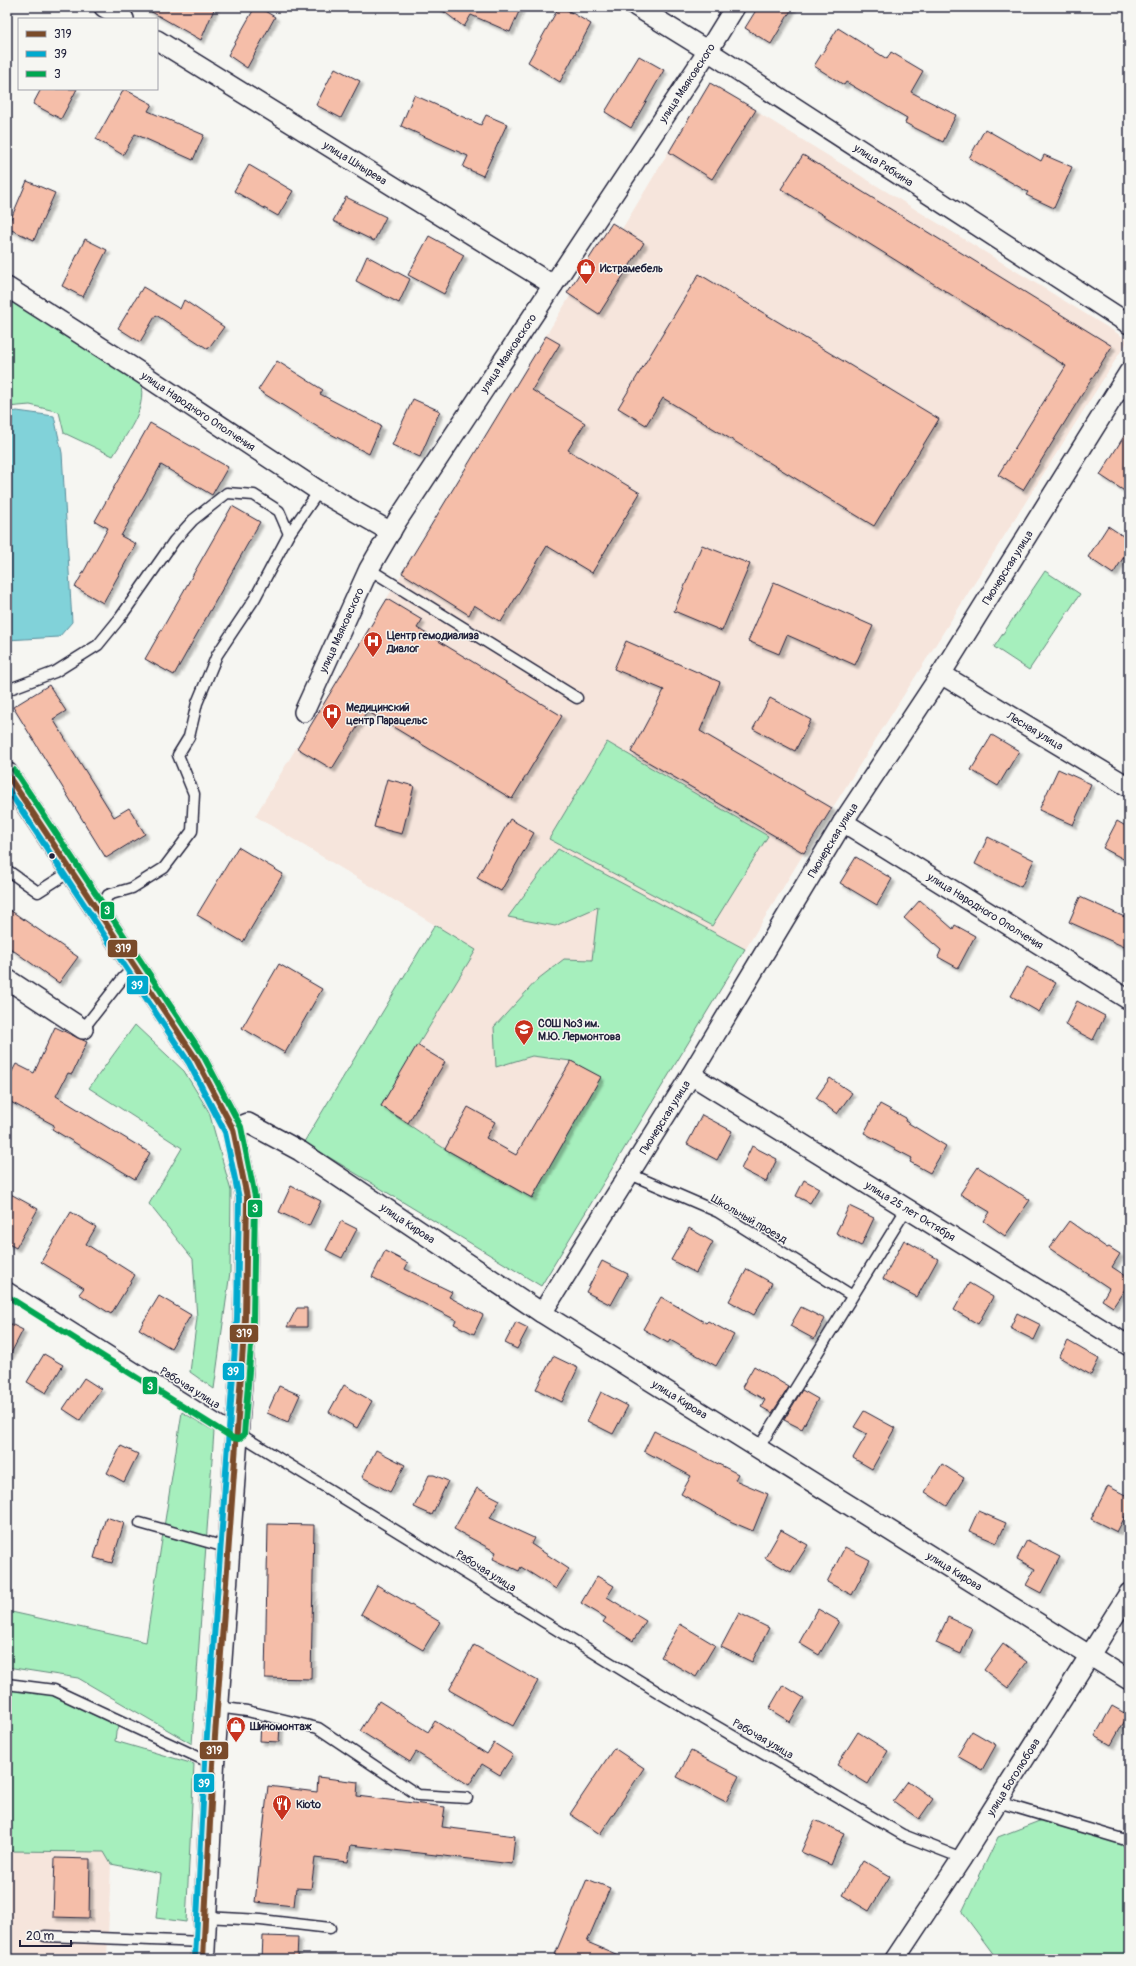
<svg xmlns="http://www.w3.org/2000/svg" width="1136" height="1966" viewBox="0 0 1136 1966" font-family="Pangolin,sans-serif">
<defs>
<filter id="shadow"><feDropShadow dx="3.5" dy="3.5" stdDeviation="1" flood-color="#0004"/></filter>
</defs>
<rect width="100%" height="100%" fill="#f6f6f2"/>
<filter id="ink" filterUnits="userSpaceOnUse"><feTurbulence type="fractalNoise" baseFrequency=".025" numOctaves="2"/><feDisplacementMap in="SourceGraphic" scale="8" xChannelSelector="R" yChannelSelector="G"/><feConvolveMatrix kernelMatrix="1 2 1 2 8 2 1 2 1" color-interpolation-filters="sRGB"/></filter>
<g filter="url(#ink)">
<g fill="#f6e5dc">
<polygon points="710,83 1128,340 804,853 541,1286 304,1142 435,925 255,816 570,296 567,293 612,223 622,229"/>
<polygon points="7,1851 105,1852 111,1864 107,1959 7,1959"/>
</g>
<g fill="#a6efbd" stroke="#64887c">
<path d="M7,291L139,375C149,408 130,428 113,456L64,433L59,412L30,405L7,407Z"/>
<polygon points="1045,571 1080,594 1029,670 994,647"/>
<polygon points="607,742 768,836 712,926 549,839"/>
<polygon points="558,849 745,949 541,1286 304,1142 435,925 476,950 381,1106 445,1149 532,1198 600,1078 571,1061 532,1056 496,1067 494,1027 538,979 564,959 592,960 598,907 555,926 508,917"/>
<polygon points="135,1025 184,1071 209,1112 231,1191 230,1272 214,1389 190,1372 197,1318 193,1259 149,1204 182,1148 89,1088"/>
<polygon points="182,1412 214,1431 192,1744 78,1678 7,1667 7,1611 146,1642"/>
<polygon points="7,1684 54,1690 121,1721 116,1732 115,1741 194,1764 186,1922 156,1918 161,1874 111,1864 104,1852 7,1851"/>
<polygon points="1047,1818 1129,1842 1129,1959 997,1959 962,1912 998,1837"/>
</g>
<polygon fill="#81d2d9" stroke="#5b8c9a" points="17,411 54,416 62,453 72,622 59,637 7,640 7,413"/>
<g fill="#f5bea9" stroke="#22223b" filter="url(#shadow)">
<polygon points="143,7 215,7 201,40"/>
<polygon points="255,7 258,7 275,17 247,68 228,55"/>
<polygon points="438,7 521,7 510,32 471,15 464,27"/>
<polygon points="559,7 562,7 591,24 560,82 528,62"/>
<polygon points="758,7 793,7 771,44 745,28"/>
<polygon points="838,28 887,59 891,52 923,71 911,92 956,115 943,142 905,123 907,118 846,82 844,85 814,66"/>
<polygon points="639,56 664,70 631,128 605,112"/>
<polygon points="335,68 360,81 341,118 316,105"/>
<polygon points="710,83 756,110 712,179 669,152"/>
<polygon points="41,89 77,89 61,119 33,104"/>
<polygon points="124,89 152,104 148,111 204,135 193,160 135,134 123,155 96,139"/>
<polygon points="414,95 481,125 486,115 507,124 483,176 463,167 468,156 401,126"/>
<polygon points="985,129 1041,161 1044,155 1072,167 1054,208 1026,195 1028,192 969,158"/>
<polygon points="803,155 1112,346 1023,490 998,475 1066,366 781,189"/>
<polygon points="249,165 293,191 278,216 234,191"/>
<polygon points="27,181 55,193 34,240 7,228"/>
<polygon points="346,197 386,217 374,241 333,221"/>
<polygon points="612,223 644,243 599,314 567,293"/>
<polygon points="429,236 464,255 444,294 408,275"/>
<polygon points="85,239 107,250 83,297 62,286"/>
<polygon points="367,256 410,279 399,303 356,281"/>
<polygon points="699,274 939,419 874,526 663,398 646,425 618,408"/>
<polygon points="143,287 180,309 184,300 224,327 208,349 156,315 140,342 118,328"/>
<polygon points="546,336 560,344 532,390 585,423 568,450 640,493 592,573 547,546 501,622 474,605 469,615 402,573"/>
<polygon points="277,361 323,390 320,394 381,426 369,454 321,429 258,390"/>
<polygon points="413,399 440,411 420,457 392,445"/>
<polygon points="150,423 228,467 212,495 161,465 121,536 136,544 103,603 75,587 108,528 95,521"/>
<polygon points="1129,428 1129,494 1100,475"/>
<polygon points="232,506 260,522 174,675 145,659"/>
<polygon points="1108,526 1129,540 1129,549 1113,574 1088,557"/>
<polygon points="702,545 750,564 722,631 674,611"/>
<polygon points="774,582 873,626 855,665 787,635 779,654 748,641"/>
<polygon points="387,599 422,620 417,628 562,716 512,799 367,711 332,769 297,748"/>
<polygon points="626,641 720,682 700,731 832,808 804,853 631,752 664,690 614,669"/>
<polygon points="49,685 66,711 53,719 114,817 129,808 145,834 106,858 13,707"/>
<polygon points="770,698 811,720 795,751 753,729"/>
<polygon points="992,735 1019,751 998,786 971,770"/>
<polygon points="1058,769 1091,784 1073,825 1039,810"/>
<polygon points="387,779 414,786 402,834 374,827"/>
<polygon points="510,819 534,833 501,891 477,878"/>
<polygon points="1117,821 1129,828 1129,862 1103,848"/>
<polygon points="988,837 1034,860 1021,887 975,864"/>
<polygon points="238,847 283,874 243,942 197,915"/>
<polygon points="856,857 892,879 877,905 840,883"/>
<polygon points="1080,897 1129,919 1129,949 1069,922"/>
<polygon points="920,900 953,929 955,925 975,936 958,968 938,957 941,950 904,918"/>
<polygon points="7,908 78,957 59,983 7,946"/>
<polygon points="279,964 322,989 285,1053 242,1028"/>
<polygon points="1027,967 1056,983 1039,1012 1011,996"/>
<polygon points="1077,1001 1105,1016 1093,1040 1065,1025"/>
<polygon points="55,1027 87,1042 72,1074 68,1073 56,1096 150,1153 135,1179 52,1129 54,1125 7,1100 7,1081 16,1064 34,1073"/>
<polygon points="417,1045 445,1062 408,1123 381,1106"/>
<polygon points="571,1061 601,1077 532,1198 445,1149 468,1107 495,1122 486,1138 516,1155"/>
<polygon points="830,1078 852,1093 837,1114 816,1098"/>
<polygon points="880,1104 906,1118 905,1121 946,1146 930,1173 910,1162 912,1158 864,1133"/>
<polygon points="702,1115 732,1131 717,1160 687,1144"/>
<polygon points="752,1146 777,1159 766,1182 741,1169"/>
<polygon points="978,1167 1030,1200 1005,1236 984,1221 990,1212 960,1194"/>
<polygon points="804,1180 819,1188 810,1203 796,1196"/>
<polygon points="291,1186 321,1201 309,1226 279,1212"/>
<polygon points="7,1192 38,1209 16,1248 7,1243"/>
<polygon points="849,1206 874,1218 861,1246 836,1233"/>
<polygon points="71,1212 96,1227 86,1244 135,1275 111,1314 79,1294 84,1288 41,1262"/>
<polygon points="341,1221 357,1229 342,1258 326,1250"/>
<polygon points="1069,1221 1107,1248 1109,1247 1120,1254 1112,1267 1129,1278 1129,1283 1113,1307 1102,1300 1109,1288 1049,1248"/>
<polygon points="689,1228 713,1242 696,1273 671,1260"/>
<polygon points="904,1240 938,1259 917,1297 883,1279"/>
<polygon points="385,1251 408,1263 405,1269 452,1292 449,1297 483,1315 474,1334 454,1324 456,1320 372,1277"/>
<polygon points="602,1261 628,1274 611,1305 586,1292"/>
<polygon points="747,1269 772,1283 754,1315 729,1301"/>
<polygon points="969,1283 993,1297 978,1324 954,1310"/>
<polygon points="159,1296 191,1315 171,1348 139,1329"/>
<polygon points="661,1297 706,1323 708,1321 734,1335 716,1366 670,1340 668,1343 643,1329"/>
<polygon points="801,1307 825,1319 814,1339 790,1326"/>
<polygon points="297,1308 307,1308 307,1327 287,1327"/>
<polygon points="1017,1313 1041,1325 1034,1340 1010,1328"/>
<polygon points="7,1322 23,1330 7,1361"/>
<polygon points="516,1322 528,1328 517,1349 505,1343"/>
<polygon points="1068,1341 1099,1359 1091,1375 1059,1357"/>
<polygon points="44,1354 63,1365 46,1393 27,1382"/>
<polygon points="553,1356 578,1368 562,1402 536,1389"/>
<polygon points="754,1366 789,1387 772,1413 761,1407 765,1400 742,1387"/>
<polygon points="84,1378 101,1389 80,1420 63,1409"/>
<polygon points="344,1385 372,1401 357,1428 329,1412"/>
<polygon points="279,1386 300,1395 288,1422 267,1413"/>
<polygon points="802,1390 818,1399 802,1429 784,1420"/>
<polygon points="601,1392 628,1406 613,1434 587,1421"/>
<polygon points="864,1411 895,1428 872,1469 853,1458 867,1434 854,1427"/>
<polygon points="654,1431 738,1474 735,1480 768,1494 753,1531 732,1522 681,1494 691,1476 644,1451"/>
<polygon points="121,1446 138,1454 124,1482 107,1473"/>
<polygon points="376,1450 405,1465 390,1492 362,1477"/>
<polygon points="942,1464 964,1478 947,1506 925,1492"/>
<polygon points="429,1475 434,1475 448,1481 432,1515 414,1507"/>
<polygon points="1108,1486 1129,1497 1129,1509 1117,1532 1091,1519"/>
<polygon points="477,1488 500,1500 490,1518 534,1538 531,1544 569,1569 556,1589 521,1567 519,1571 493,1559 496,1552 454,1529"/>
<polygon points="978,1511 1006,1523 997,1543 969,1531"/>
<polygon points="106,1517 124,1523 112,1563 94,1558"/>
<polygon points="268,1524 314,1525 311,1679 265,1678"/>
<polygon points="781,1530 808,1545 791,1572 765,1558"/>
<polygon points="1027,1540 1060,1557 1041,1593 1026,1585 1035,1569 1017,1559"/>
<polygon points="845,1547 870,1560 852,1595 827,1582"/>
<polygon points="597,1576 614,1586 607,1597 646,1621 633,1641 603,1622 606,1618 581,1603"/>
<polygon points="377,1585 440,1622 423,1650 361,1614"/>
<polygon points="818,1609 839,1621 819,1655 799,1643"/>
<polygon points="739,1613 769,1628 752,1662 721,1647"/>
<polygon points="948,1617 972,1628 961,1654 936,1643"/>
<polygon points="680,1624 715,1645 696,1677 661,1657"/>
<polygon points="1003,1644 1027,1662 1008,1688 984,1670"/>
<polygon points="474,1645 538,1681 513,1726 449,1690"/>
<polygon points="783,1685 804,1698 790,1722 769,1709"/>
<polygon points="379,1701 428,1732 435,1721 487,1754 494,1743 513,1755 500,1775 482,1764 469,1785 416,1752 410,1762 360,1731"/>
<polygon points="1112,1706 1128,1715 1111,1745 1095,1736"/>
<polygon points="261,1722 280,1726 279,1742 260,1741"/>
<polygon points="972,1731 996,1745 982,1770 957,1756"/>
<polygon points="858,1732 888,1751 868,1784 837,1765"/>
<polygon points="614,1748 644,1768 600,1834 570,1814"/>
<polygon points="691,1751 739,1776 726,1802 677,1777"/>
<polygon points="318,1777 358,1782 357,1796 445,1807 442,1827 515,1836 512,1864 351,1845 348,1862 315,1858 311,1889 296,1888 294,1906 255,1902 268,1786 317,1792"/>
<polygon points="908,1781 933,1799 919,1819 893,1801"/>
<polygon points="815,1820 844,1833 831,1865 801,1852"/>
<polygon points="55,1858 90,1859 89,1918 53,1917"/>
<polygon points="863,1860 890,1876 869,1911 842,1895"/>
<polygon points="587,1879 610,1888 587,1942 628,1959 553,1959"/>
<polygon points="263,1936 298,1937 297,1959 262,1959"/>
</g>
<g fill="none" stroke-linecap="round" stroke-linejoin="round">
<g stroke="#22223b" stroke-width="13">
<g id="service">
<polyline points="369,569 577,698"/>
<polyline points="7,690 55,672 98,645 120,618 174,541 193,520 227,493 254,495 279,511 289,534"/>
<polyline points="7,870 38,892 71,871"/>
<polyline points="99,913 108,895 132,888 164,868 192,831 194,794 178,755 189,737 197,703 217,655 255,598 289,534 319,491"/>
<polyline points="83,1029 123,978 135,966"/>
<polyline points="630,1174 718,1212 851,1295"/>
<polyline points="7,1287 254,1443 661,1694 903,1835 962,1858"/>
<polyline points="758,1449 907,1208"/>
<polyline points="140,1523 229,1548"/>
<polyline points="7,1684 54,1690 213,1764"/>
<polyline points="217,1707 247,1711 318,1728 418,1795 467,1798"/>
<polyline points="998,1802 1129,1841"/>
<polyline points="205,1917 261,1920 330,1928"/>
<polyline points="45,1936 204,1942"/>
</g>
</g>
<g stroke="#22223b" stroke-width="22">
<g id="minor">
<polyline points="104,7 124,19"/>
<path id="s1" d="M637,7L708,51L1129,324"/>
<path id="s2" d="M157,40L553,285"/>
<path id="s3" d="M7,287L135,369L319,491L391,532"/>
<path id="s4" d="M941,674L1129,787"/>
<path id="s5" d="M304,712L369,569L397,521L708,51L735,7"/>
<path id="s6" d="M843,822L1129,1000"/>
<polyline points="7,979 83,1029"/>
<path id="s7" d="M691,1075L1129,1346"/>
<path id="s8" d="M233,1129L248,1123L300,1151L542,1313L1129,1680"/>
<path id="s9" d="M542,1313L691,1075L843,822L941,674L1129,372"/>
<path id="s10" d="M895,1959L962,1858L1129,1593"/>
</g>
</g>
<g stroke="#22223b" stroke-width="25">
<polyline id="secondary" points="7,774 196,1059 233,1129 247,1197 245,1319 213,1764 203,1959"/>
</g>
<use href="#service" stroke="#f6f6f2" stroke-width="10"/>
<use href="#minor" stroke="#f6f6f2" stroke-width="19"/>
<use href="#secondary" stroke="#f6f6f2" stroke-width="22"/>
<g stroke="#f6f6f2" stroke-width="9">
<polyline id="bus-1" points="7,774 196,1059 233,1129 247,1197 245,1319 213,1764 203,1959"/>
</g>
<g stroke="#f6f6f2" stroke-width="9">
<polyline id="bus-2" points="7,788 189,1063 225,1132 239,1198 237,1319 205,1763 195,1959"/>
</g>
<g stroke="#f6f6f2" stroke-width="9">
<polyline id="bus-3" points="7,1296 233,1438 239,1439 244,1435 253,1320 255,1197 241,1127 203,1055 14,770"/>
</g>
<use href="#bus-1" stroke="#7a4b2a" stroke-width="6"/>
<use href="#bus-2" stroke="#00a9ce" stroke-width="6"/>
<use href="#bus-3" stroke="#00a651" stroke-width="6"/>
</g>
</g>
<defs>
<g id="shop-pin" transform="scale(1)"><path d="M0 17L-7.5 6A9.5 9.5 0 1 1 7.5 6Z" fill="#c8321e" stroke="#f6f6f2"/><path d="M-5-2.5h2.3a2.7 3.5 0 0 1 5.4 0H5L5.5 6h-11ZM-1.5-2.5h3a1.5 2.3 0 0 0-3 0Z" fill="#fff"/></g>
<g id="hospital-pin" transform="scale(1)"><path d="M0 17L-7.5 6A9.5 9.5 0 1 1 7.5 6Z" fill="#c8321e" stroke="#f6f6f2"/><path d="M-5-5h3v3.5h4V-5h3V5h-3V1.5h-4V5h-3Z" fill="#fff"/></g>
<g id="school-pin" transform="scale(1)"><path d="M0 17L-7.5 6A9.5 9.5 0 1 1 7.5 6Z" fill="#c8321e" stroke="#f6f6f2"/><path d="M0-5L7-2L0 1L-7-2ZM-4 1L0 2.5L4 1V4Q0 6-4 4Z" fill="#fff"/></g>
<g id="restaurant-pin" transform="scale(1)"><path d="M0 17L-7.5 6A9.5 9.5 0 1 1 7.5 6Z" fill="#c8321e" stroke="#f6f6f2"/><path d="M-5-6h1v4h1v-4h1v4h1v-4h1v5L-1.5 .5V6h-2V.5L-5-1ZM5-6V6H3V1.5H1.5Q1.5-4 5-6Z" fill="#fff"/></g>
</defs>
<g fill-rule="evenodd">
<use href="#shop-pin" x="586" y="268"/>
<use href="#hospital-pin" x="373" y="641"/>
<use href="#hospital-pin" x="332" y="713"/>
<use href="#school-pin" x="524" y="1029"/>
<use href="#shop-pin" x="236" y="1726"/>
<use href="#restaurant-pin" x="282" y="1804"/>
</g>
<circle fill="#22223b" stroke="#f6f6f2" stroke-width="1.5" cx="52" cy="856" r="3.5"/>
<g text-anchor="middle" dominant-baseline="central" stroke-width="3" stroke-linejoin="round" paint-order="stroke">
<g font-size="11" fill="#22223b" stroke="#f6f6f2">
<text stroke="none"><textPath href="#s5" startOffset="738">улица Маяковского</textPath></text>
<text stroke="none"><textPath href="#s2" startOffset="233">улица Шнырева</textPath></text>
<text stroke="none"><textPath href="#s1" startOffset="293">улица Рябкина</textPath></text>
<text stroke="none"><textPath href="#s5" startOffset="414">улица Маяковского</textPath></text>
<text stroke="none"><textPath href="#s3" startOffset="228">улица Народного Ополчения</textPath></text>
<text stroke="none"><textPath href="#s9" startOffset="879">Пионерская улица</textPath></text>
<text stroke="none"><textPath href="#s5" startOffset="90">улица Маяковского</textPath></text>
<text stroke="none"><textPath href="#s4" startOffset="110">Лесная улица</textPath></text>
<text stroke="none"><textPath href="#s9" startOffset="555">Пионерская улица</textPath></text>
<text stroke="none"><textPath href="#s6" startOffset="168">улица Народного Ополчения</textPath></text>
<text stroke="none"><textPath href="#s9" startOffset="231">Пионерская улица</textPath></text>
<text stroke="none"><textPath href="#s7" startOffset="258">улица 25 лет Октября</textPath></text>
<text transform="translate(749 1219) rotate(30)">Школьный проезд</text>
<text stroke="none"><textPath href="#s8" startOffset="205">улица Кирова</textPath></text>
<text transform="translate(190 1388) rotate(32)">Рабочая улица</text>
<text stroke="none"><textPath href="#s8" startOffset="529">улица Кирова</textPath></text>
<text transform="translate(486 1571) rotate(32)">Рабочая улица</text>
<text stroke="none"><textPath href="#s8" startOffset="853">улица Кирова</textPath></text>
<text transform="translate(763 1739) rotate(30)">Рабочая улица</text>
<text stroke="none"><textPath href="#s10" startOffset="217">улица Боголюбова</textPath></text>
</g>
<g font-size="11" font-weight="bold" fill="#22223b" stroke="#f6f6f2" text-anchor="start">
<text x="600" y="268">Истрамебель</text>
<text x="387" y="635">Центр гемодиализа<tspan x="387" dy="13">Диалог</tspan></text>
<text x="346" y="707">Медицинский<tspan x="346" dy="13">центр Парацельс</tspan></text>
<text x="538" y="1023">СОШ №3 им.<tspan x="538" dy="13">М.Ю. Лермонтова</tspan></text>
<text x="250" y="1726">Шиномонтаж</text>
<text x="296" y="1804">Kioto</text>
</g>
</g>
<g stroke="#f6f6f2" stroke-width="1.5">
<rect x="100" y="901" width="15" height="19" rx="4" fill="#00a651"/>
<rect x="107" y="939" width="31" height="19" rx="4" fill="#7a4b2a"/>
<rect x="126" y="975" width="23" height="20" rx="4" fill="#00a9ce"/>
<rect x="247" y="1199" width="16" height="19" rx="4" fill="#00a651"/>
<rect x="229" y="1324" width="30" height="19" rx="4" fill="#7a4b2a"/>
<rect x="222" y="1362" width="23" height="19" rx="4" fill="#00a9ce"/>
<rect x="142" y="1376" width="16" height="19" rx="4" fill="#00a651"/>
<rect x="199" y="1741" width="30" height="19" rx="4" fill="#7a4b2a"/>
<rect x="193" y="1773" width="22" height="20" rx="4" fill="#00a9ce"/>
</g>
<g font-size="11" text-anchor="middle" font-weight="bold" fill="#fff">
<text x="107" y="914">3</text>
<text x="123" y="952">319</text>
<text x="137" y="989">39</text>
<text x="255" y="1212">3</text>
<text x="244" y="1337">319</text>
<text x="233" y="1375">39</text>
<text x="150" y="1390">3</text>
<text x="214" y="1754">319</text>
<text x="204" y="1787">39</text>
</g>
<rect width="1136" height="1966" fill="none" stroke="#f6f6f2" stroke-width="24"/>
<rect x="12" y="12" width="1112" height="1942" fill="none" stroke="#22223b" stroke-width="1.5" filter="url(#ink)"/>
<rect x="18" y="18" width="140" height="72" fill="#f6f6f2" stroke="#a1a1a9"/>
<rect x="26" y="31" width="20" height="6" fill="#7a4b2a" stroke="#a1a1a9"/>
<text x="54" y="38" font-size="12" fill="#22223b">319</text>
<rect x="26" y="51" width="20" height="6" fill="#00a9ce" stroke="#a1a1a9"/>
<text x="54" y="58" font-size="12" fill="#22223b">39</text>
<rect x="26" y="71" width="20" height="6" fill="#00a651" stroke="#a1a1a9"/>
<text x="54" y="78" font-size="12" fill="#22223b">3</text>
<path d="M20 1940v6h51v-6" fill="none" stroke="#22223b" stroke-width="2"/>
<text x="26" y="1940" font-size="12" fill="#22223b" stroke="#f6f6f2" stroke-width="3" paint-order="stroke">20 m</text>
</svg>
